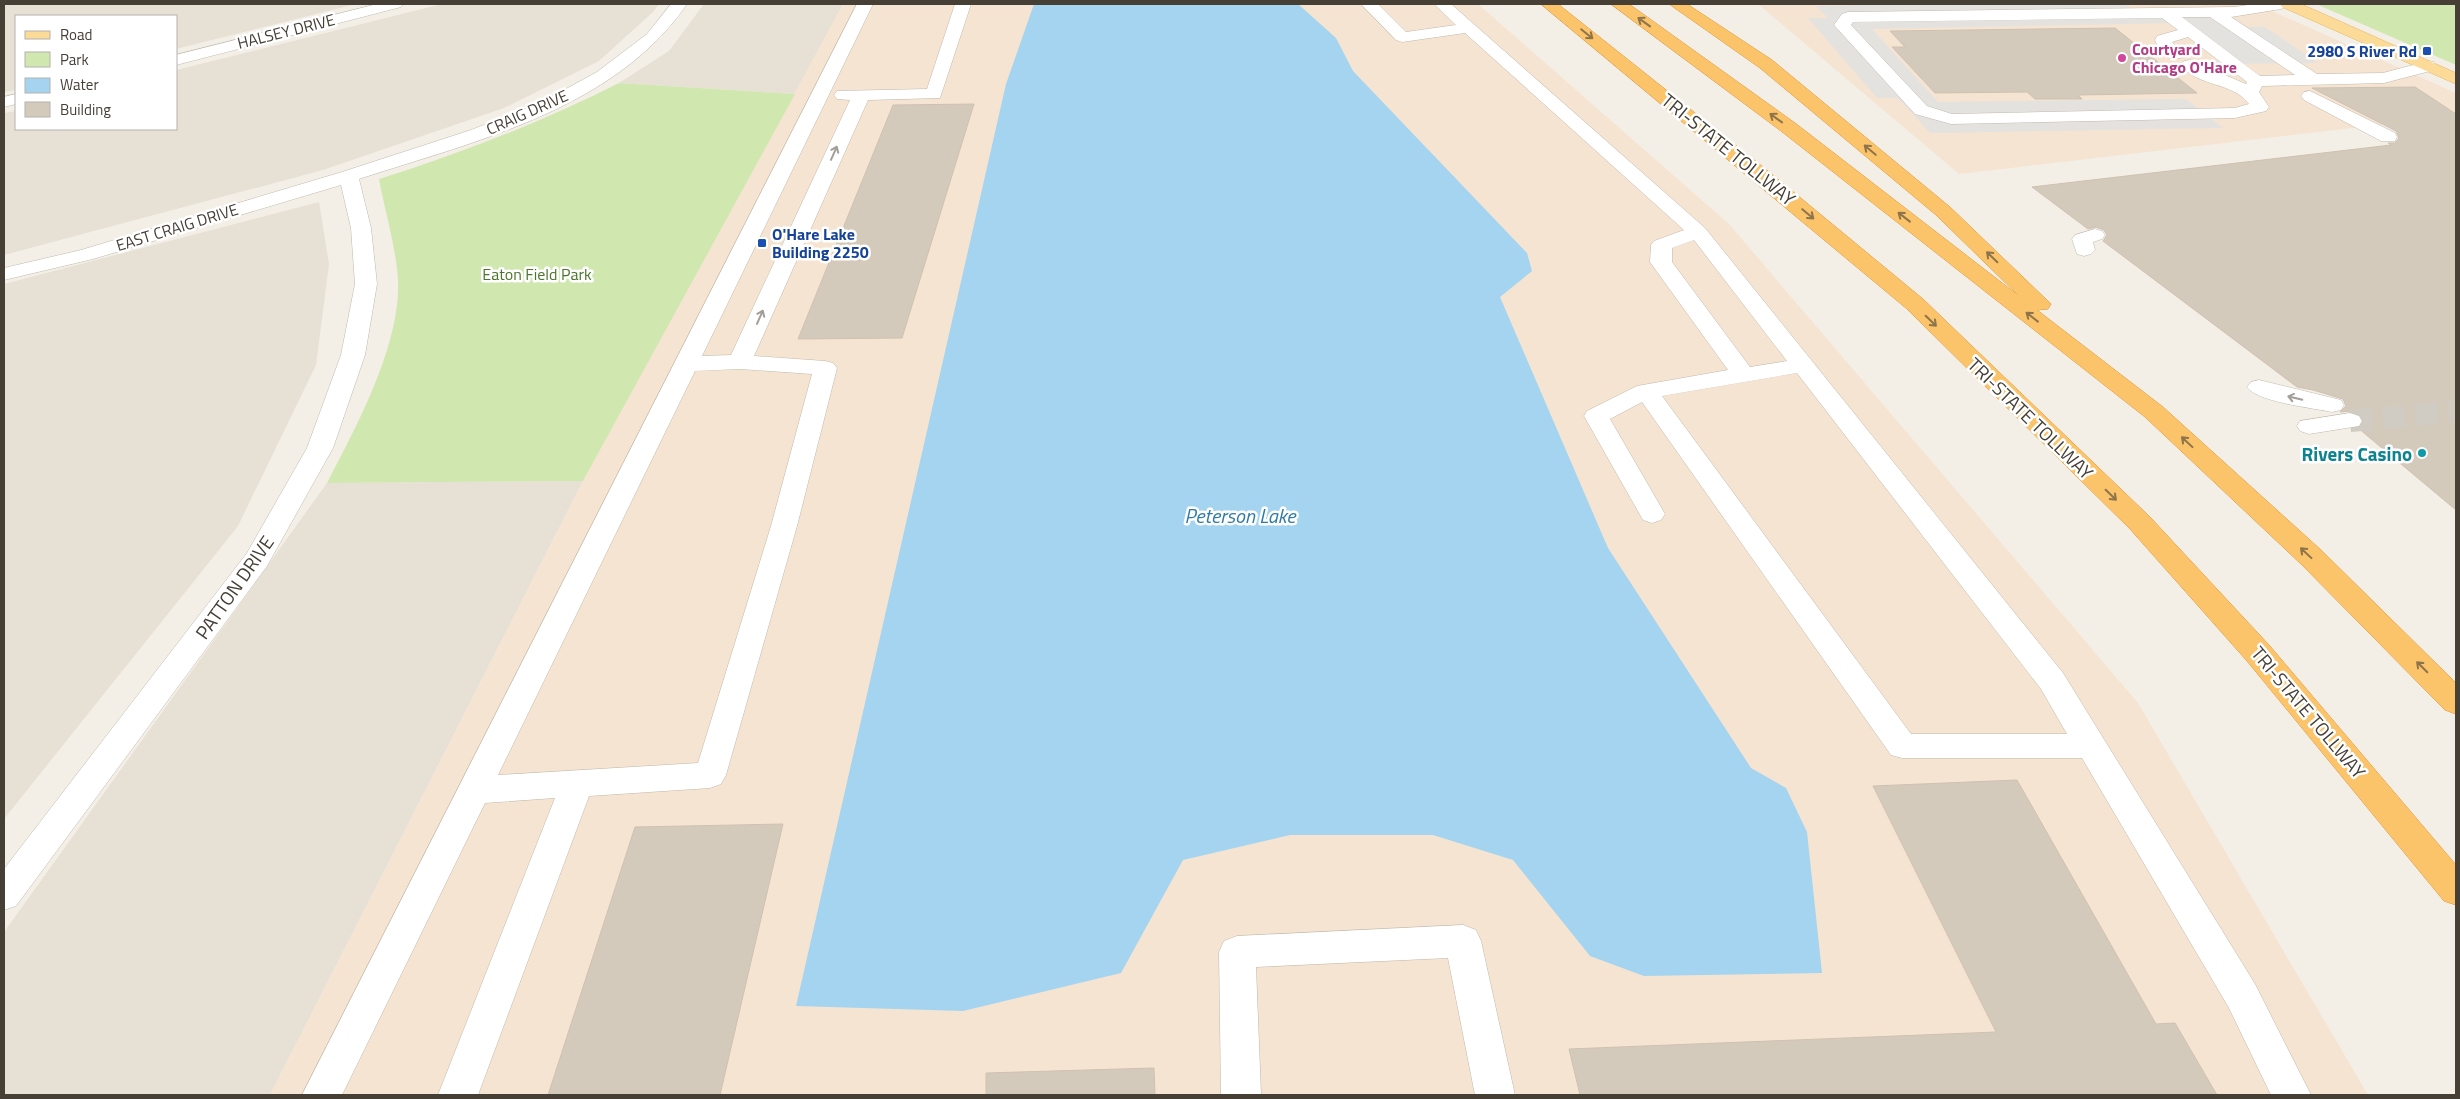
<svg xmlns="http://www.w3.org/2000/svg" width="2460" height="1099" viewBox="0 0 2460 1099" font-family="'Titillium Web',sans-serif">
<rect width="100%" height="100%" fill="#f3efe7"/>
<g fill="#e7e0d5">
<polygon points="4,4 356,4 176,49 176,16 16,16 16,90 4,92"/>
<polygon points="442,4 659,4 653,12 599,61 504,108 323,170 4,255 4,113 16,111 16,129 176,129 176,70"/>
<polygon points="704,4 843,4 795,94 619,83 669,51"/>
<polygon points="319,202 329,264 316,365 238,526 4,819 4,284"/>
<polygon points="583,481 270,1095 4,1095 4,932 327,483"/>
</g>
<g fill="#f5e4d2">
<polygon points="843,4 1478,4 1729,224 2138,703 2368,1095 270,1095 583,481"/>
<polygon points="1758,4 2256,4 2456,93 2456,116 1959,174"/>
</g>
<g fill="#d1e7b0">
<polygon points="2316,4 2456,4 2456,65"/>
<path d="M619,83L795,94L583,481L327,483C356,427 401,345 398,280C396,247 385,212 379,179C462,153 542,122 619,83Z"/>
</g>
<polygon fill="#e4e2df" points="1929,4 2125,4 2132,8 2219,7 2247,27 2265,27 2318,63 2231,64 2176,23 1872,29 1938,102 2186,99 2223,128 1930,133 1898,98 1877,98 1808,18 1828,18 1816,6"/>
<polygon fill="#a4d4ef" points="1034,4 1298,4 1336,38 1353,71 1527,253 1532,271 1500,297 1608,548 1751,768 1786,788 1807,832 1822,973 1644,976 1590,956 1513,860 1433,835 1290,835 1183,860 1121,973 963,1011 796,1006 1006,84"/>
<g fill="#d4cabc" stroke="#cfc1b0">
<polygon points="2115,28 2197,93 2078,95 2082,99 2035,99 2027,92 1935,93 1892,47 1905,47 1890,31"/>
<polygon points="2415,87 2456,114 2456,510 2358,428 2364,422 2361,415 2351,411 2340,412 2346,406 2343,399 2313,390 2297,387 2103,241 2107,235 2104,230 2096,227 2088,229 2032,187 2391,145 2388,143 2395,143 2399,138 2396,131 2312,88"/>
<polygon points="974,104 902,338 798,339 893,105"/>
<polygon points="2017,780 2156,1024 2175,1023 2217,1095 1580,1095 1569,1049 1996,1032 1873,786"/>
<polygon points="783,824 720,1095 548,1095 635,827"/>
<polygon points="1154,1068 1155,1095 986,1095 986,1073"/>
</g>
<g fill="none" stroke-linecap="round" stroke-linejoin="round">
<polyline stroke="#d0ccc4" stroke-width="22" stroke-dasharray="22 11" stroke-linecap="butt" points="2350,421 2456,411"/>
<g stroke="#c1b9ac" stroke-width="1">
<g id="minor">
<polygon points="377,4 403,4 401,7 176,65 176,55"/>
<path d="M671,4H687C614,110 475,141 359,179L371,228L377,284L365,355L333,448L267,566L16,906L4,910V869L247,553L307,448L341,355L355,284L351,228L341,185L93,259L4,280V268L81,250L342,172L471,130L542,102L597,72L647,34Z"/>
<path d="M857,4H873L702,356L731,355L850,100L837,99L834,95L837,91L927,89L955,4H971L940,98L868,100L754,356L825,361L833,363L837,368L797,526L726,775L721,784L710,788L589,796L478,1095H438L555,798L485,803L342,1095H302ZM740,369L812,374L771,526L698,763L498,775L695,371Z"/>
<path d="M1361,4H1378L1406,32L1456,25L1434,4H1451L1705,228L2063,673L2255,984L2311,1095H2271L2229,1008L2082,758H1902L1891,755L1642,402L1610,419L1665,514L1661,520L1652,523L1643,520L1584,416L1587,411L1637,386L1728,370L1650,262L1651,245L1654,241L1684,230L1465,33L1402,42L1396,40ZM1694,240L1787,361L1750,367L1672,262V248ZM1797,373L2041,689L2067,734H1911L1662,396Z"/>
<path d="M2255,4H2289L2281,9L2231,17L2317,74L2383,73L2428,61L2434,62L2437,66L2434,70L2384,83L2262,86L2259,92L2269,107L2266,111L2235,118L1951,124L1915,114L1834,25L1842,14L1848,12L2234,7ZM2182,17H2210L2295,75L2260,76ZM2162,18L2178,30L2157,36L2155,40L2159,49L2169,58H2181L2183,54L2172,42L2188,37L2247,82L2246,84L2190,60L2184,61L2181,65C2197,87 2234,82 2249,104L2235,108L1952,114L1927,106L1851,25L1853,22Z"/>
<polygon points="2310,91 2395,133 2397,137 2395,141 2381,141 2304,100 2301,96 2304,92"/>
<polygon points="16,94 16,104 4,107 4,97"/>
<polygon points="2095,229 2102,231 2105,235 2102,239 2093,242 2095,250 2091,254 2084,256 2077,254 2072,239 2075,235"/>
<path d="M2259,380L2341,400L2344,405L2341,410L2332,412C2313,408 2257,402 2247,387L2251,382Z"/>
<polygon points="2350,413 2359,416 2362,421 2359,426 2309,434 2300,431 2297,426 2300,421"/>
<polygon points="1463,925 1476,930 1481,941 1515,1095 1475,1095 1448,958 1256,967 1261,1095 1221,1095 1219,952 1224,941 1237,936"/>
</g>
</g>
<g stroke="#e1b666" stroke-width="1">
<polygon id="major" points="2280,4 2301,4 2456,73 2456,84 2282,7"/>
</g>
<g stroke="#da9739" stroke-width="1">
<g id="highway">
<polygon points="1541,4 1558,4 1768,171 1923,299 2150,517 2269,645 2456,865 2456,905 2444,901 2247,661 2130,529 1907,309"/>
<polygon points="1611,4 1629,4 1795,123 2019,296 1936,215 1760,68 1669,4 1687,4 1772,60 1950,207 2051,304 2048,309 2037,310 2163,407 2321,550 2456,683 2456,714 2445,710 2301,564 2145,417 1781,131"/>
</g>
</g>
<use href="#minor" fill="#fff" fill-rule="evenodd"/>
<use href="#major" fill="#fcda97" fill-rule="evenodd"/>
<use href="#highway" fill="#fbc36a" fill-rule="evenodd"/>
</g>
<defs><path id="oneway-shaft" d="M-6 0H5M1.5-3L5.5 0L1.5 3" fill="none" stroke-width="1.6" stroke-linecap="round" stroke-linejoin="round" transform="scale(1.25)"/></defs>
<g stroke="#8e744b">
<use href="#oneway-shaft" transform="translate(1644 22) rotate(-144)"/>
<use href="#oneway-shaft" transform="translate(1587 34) rotate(39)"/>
<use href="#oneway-shaft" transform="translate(1776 118) rotate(-144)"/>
<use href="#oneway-shaft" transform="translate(1870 150) rotate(-140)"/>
<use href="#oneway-shaft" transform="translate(1808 214) rotate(40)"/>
<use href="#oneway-shaft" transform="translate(1904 217) rotate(-142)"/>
<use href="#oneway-shaft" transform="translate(1992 257) rotate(-136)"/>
<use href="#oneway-shaft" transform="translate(2032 317) rotate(-142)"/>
<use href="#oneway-shaft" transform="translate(1931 321) rotate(44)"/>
<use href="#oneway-shaft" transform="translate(2187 442) rotate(-137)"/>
<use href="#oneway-shaft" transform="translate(2111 495) rotate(44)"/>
<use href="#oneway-shaft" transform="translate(2306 553) rotate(-137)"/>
<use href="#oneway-shaft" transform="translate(2422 667) rotate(-135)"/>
</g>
<g stroke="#a29f9a">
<use href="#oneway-shaft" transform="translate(834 153) rotate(-66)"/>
<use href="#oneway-shaft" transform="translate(760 317) rotate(-66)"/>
<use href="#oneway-shaft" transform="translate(2295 398) rotate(-167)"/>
</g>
<g fill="#1a4fb4" stroke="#fff" stroke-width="2">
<rect x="2422" y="46" width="10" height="10" rx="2.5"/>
<rect x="757" y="238" width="10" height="10" rx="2.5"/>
</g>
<circle fill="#d1479c" stroke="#fff" stroke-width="2" cx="2122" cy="58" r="5"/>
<circle fill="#0f9aa8" stroke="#fff" stroke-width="2" cx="2422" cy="453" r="5"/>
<g text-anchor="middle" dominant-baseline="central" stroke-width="5" stroke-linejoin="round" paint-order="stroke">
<g font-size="16" fill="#463f36" stroke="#fff">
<text transform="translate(286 31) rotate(-14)">HALSEY DRIVE</text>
<text transform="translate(527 112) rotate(-24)">CRAIG DRIVE</text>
<text transform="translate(177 227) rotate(-17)">EAST CRAIG DRIVE</text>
</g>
<g font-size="16" font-weight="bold" fill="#b23c85" stroke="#fff" text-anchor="start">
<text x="2132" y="49">Courtyard<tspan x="2132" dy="18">Chicago O'Hare</tspan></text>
</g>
<g font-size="16" font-weight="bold" fill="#164399" stroke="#fff" text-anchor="end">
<text x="2417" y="51">2980 S River Rd</text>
<text x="772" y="234" text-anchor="start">O'Hare Lake<tspan x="772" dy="18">Building 2250</tspan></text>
</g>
<g font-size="16" fill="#4b772a" stroke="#fff">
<text x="537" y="274">Eaton Field Park</text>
</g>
<g font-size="19" fill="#463f36" stroke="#fff">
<text transform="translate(1729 149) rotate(39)">TRI-STATE TOLLWAY</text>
<text transform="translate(2031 418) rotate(44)">TRI-STATE TOLLWAY</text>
<text transform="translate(234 587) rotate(-55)">PATTON DRIVE</text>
<text transform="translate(2309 712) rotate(50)">TRI-STATE TOLLWAY</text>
</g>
<g font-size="19" font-weight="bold" fill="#0d838f" stroke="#fff" text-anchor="end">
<text x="2412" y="453">Rivers Casino</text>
</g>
<g font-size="20" font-style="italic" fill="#2f7ba8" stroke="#fff">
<text x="1240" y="515">Peterson Lake</text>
</g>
</g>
<rect width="2460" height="1099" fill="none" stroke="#463f36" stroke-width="10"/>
<rect x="15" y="15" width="162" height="115" fill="#ffffff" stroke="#b5b2af"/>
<rect x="25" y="31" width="25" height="8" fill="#fcda97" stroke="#b5b2af"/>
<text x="60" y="40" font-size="15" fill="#463f36">Road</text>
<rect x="25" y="52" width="25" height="15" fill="#d1e7b0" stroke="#b5b2af"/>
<text x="60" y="65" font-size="15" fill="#463f36">Park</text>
<rect x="25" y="78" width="25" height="15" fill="#a4d4ef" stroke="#b5b2af"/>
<text x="60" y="90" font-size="15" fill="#463f36">Water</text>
<rect x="25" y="102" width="25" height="15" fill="#d4cabc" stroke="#b5b2af"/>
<text x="60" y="115" font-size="15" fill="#463f36">Building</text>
</svg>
